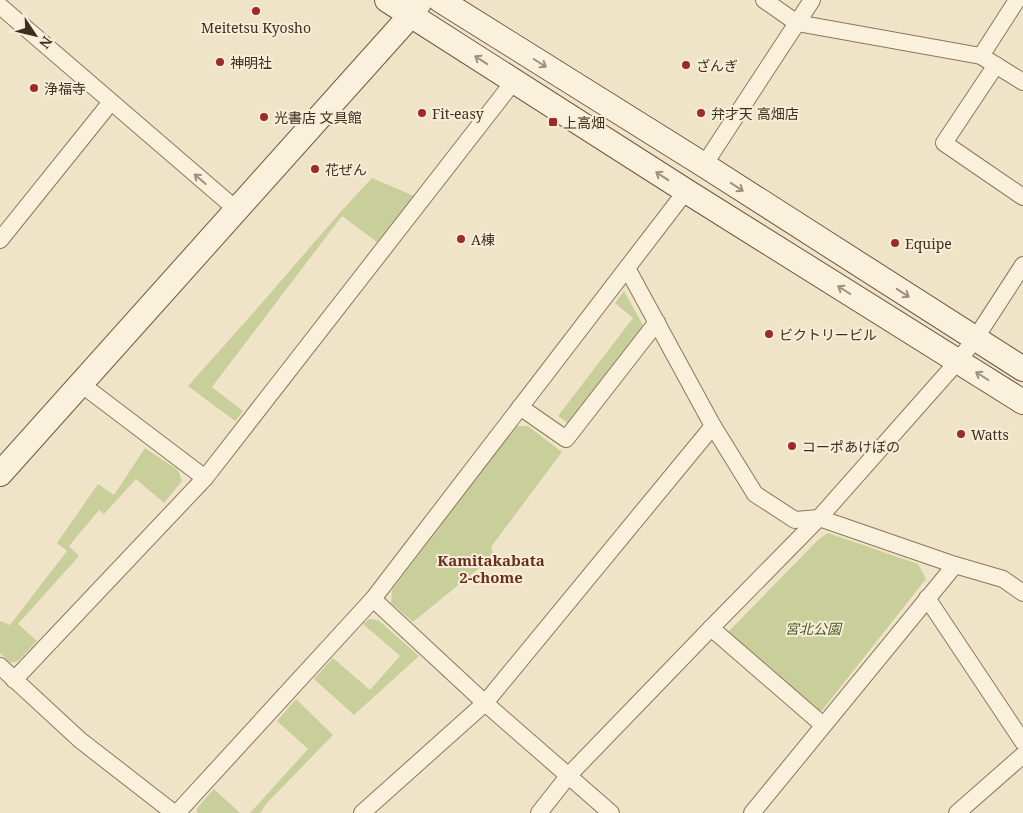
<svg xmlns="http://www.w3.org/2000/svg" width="1023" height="813" viewBox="0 0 1023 813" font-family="'Noto Serif','Noto Sans JP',serif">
<rect width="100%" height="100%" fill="#f0e4c8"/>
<g fill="#c9cf9b">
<polygon points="372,178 414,196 377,242 342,216 212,387 243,411 235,421 188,386 254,312 344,208"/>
<polygon points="624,291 644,327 569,424 558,416 633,318 615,303"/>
<polygon points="516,426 528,426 562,452 491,547 494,556 413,622 391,603 392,590"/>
<polygon points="145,448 178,470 182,481 164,503 136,479 104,514 99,510 69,546 79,556 18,624 37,641 18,661 10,663 0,653 0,622 1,621 10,625 67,551 57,543 98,484 114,495"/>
<polygon points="828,533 918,564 926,579 820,713 727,633 819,539"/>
<polygon points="369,619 378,620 419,656 354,715 314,679 333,658 370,690 400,656 363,624"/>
<polygon points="296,699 333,735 267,803 260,813 250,813 308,749 277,721"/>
<polygon points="214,789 240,813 197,813 197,808"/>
</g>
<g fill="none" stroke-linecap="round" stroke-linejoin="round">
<g stroke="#8d765c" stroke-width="18">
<g id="street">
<polyline points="764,0 797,23 981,56 1023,82"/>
<polyline points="0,6 237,210"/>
<polyline points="981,56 1017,0"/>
<polyline points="996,65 944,143 1023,197"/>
<polyline points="704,165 812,0"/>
<polyline points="0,240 111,102"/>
<polyline points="627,268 713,426 755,494 795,520 819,518 955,565 1003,579 1023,593"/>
<polyline points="81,384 205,478"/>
<polyline points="520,407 566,439 657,322"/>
<polyline points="927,598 1023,742"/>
<polyline points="373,599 485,703 611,813"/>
<polyline points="711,628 823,725"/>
<polyline points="0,666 80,740 174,813"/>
<polyline points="14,680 205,478 514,81"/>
<polyline points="177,813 373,599 686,191"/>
<polyline points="362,813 485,703 713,426"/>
<polyline points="539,813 569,775 711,628 819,518 958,361 975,339 1023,265"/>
<polyline points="752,813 955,565"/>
<polyline points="957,813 1023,755"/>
</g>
</g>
<g stroke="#6f573f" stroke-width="26">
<g id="secondary">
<polyline points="387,0 686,191 1023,402"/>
<polyline points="440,0 704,165 1023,369"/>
<polyline points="0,474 411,15 421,0"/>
</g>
</g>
<use href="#street" stroke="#faf1dc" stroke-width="16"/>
<use href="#secondary" stroke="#faf1dc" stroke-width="24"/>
</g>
<defs><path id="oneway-shaft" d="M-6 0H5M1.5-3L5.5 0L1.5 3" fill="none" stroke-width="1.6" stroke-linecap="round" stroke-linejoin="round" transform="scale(1.25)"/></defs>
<g stroke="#9c907e">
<use href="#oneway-shaft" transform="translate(481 60) rotate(-147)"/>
<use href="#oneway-shaft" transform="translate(540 63) rotate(32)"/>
<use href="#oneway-shaft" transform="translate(662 176) rotate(-147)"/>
<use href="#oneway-shaft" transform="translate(200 179) rotate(-139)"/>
<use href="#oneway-shaft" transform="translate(737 187) rotate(33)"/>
<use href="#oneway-shaft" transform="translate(844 290) rotate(-148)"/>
<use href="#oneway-shaft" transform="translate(903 293) rotate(33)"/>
<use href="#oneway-shaft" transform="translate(982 376) rotate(-148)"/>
</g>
<g fill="#9e2a2b" stroke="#f7eed8" stroke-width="2">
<circle cx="256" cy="11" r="5"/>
<circle cx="220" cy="62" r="5"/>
<circle cx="686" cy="65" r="5"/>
<circle cx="34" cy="88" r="5"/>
<circle cx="422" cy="113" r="5"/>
<circle cx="701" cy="113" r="5"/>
<circle cx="264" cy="117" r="5"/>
<rect x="548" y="117" width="10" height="10" rx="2.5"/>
<circle cx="315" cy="169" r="5"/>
<circle cx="461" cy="239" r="5"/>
<circle cx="895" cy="243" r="5"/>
<circle cx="769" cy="334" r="5"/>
<circle cx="961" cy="434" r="5"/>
<circle cx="792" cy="446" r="5"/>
</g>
<g text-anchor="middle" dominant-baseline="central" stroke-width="4" stroke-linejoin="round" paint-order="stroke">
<g font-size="14" fill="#3d2e20" stroke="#f7eed8" text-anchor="start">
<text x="256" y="27" text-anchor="middle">Meitetsu Kyosho</text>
<text x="230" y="62">神明社</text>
<text x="696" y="65">ざんぎ</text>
<text x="44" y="88">浄福寺</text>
<text x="432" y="113">Fit-easy</text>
<text x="711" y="113">弁才天 高畑店</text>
<text x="274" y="117">光書店 文具館</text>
<text x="563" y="122">上高畑</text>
<text x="325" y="169">花ぜん</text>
<text x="471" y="239">A棟</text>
<text x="905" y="243">Equipe</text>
<text x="779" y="334">ビクトリービル</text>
<text x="971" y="434">Watts</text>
<text x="802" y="446">コーポあけぼの</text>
</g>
<g font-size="14" font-style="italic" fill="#4d5a26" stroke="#f7eed8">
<text x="813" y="628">宮北公園</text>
</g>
<g font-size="15" font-weight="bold" fill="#6b2e1e" stroke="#f7eed8">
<text x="491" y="560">Kamitakabata<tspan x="491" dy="17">2-chome</tspan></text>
</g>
</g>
<g transform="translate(35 35) rotate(125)" stroke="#f7eed8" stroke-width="4" paint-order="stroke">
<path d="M0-4L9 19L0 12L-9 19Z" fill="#3d2e20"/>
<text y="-8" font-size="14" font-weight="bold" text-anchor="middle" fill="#3d2e20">N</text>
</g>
</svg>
